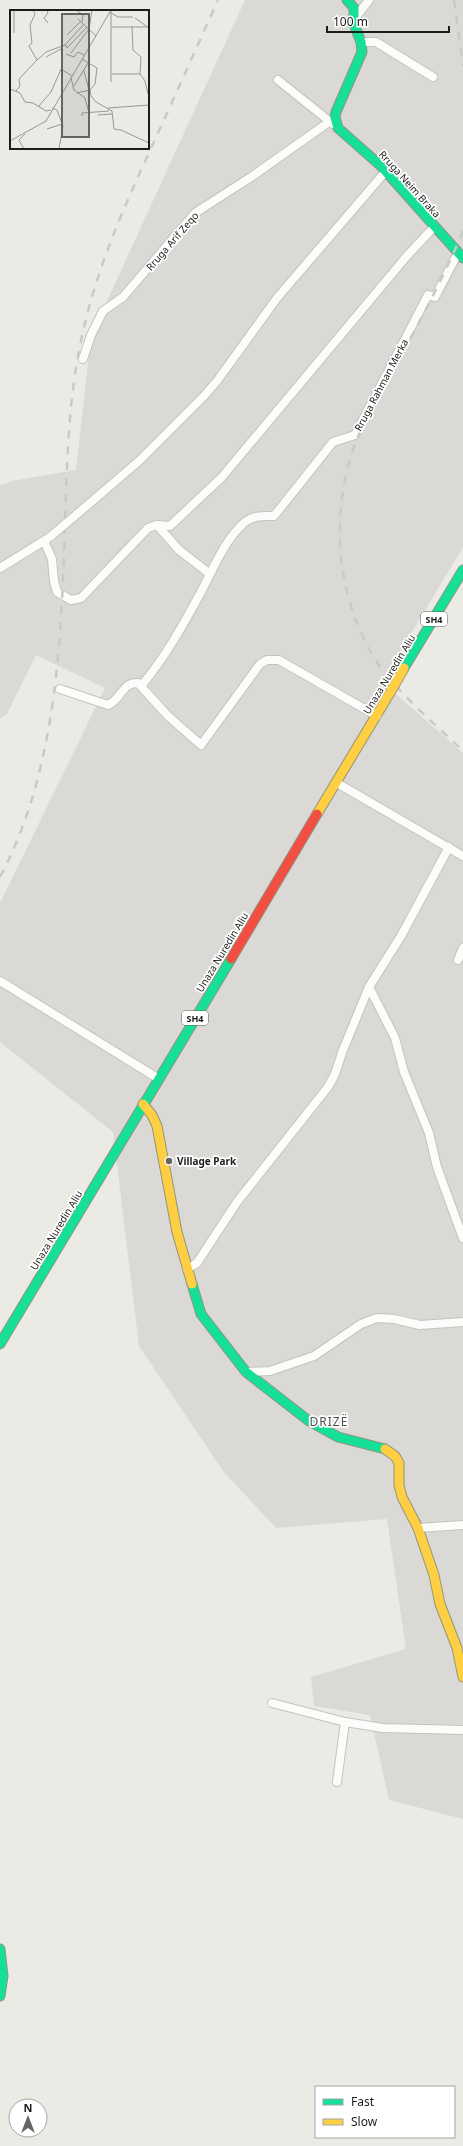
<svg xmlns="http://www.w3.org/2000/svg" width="463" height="2146" viewBox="0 0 463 2146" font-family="'Noto Sans',sans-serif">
<rect width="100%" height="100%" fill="#ebeae4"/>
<polygon fill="#dad9d6" points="245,0 463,0 463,547 382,682 463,753 463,1819 389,1800 370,1715 314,1706 311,1677 406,1649 387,1519 276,1528 223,1471 139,1346 113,1132 0,1042 0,903 105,688 36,655 7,714 0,718 0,486 12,481 76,470 91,336"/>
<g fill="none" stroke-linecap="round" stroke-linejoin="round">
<g stroke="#c3c3c0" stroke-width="10">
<g id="street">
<polyline points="355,18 369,0"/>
<polyline points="361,42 376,42 433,77"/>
<polyline points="278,80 333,124"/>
<polyline points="83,359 91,335 103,311 123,297 195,213 254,175 329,122"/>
<polyline points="76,515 139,461 204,396 217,381 277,298 386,171"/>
<polyline points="157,525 179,550 210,574"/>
<polyline points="44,541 52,559 54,581 57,592 71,600 81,598 148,528 157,525 170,526 222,477 406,257 434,227"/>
<polyline points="0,568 47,539"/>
<path d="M142,685C166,656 183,625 201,592C213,569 225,539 245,522C255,515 263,516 274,516L333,442L355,435L428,295L435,297L458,253"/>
<path d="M60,689L108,705C121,700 122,682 138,683L168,716L201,745L260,664L267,660H279L377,716"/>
<polyline points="337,783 463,856"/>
<polyline points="458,960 463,948"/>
<polyline points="0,981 159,1079"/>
<polyline points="369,987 395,1038 404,1072 429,1133 437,1167 463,1238"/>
<polyline points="187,1269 197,1263 237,1202 328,1087 335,1074 343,1050 369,987 401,936 449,847"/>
<polyline points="246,1372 270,1371 314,1356 361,1324 377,1318 394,1319 420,1325 463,1322"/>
<polyline points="418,1528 463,1525"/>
<polyline points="272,1703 345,1722"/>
<polyline points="337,1782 345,1722 383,1728 463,1730"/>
</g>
</g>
<g stroke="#91957c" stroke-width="11">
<g id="fast">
<polyline points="347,0 354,8 354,24 361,42 362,52 336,112 335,117 338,128 381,166 463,258"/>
<polyline points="404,668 463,570"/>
<polyline points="192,1284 201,1314 246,1372 309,1421 338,1437 385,1449"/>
<polyline points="0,1344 231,959"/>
<polyline points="0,1949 3,1976 0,1996"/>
</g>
</g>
<g stroke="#91957c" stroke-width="11">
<g id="slow">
<polyline points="317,814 391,691"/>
<polyline points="143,1104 152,1115 157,1126 177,1232 192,1284"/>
<polyline points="385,1449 395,1456 399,1463 399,1485 402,1497 418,1528 434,1575 440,1604 457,1648 463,1677"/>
</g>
</g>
<g stroke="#91957c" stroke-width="11">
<polyline id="jam" points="231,959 317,814"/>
</g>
<use href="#street" stroke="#fcfcfb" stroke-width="8"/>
<use href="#fast" stroke="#16e098" stroke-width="9"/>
<use href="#slow" stroke="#ffcf43" stroke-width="9"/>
<use href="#jam" stroke="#f24e42" stroke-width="9"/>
<g stroke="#c9c9c8" stroke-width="2.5" stroke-dasharray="8 8" stroke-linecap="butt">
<polyline points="454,0 463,66"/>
<path d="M463,231C441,285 411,336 384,388C375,406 362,425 355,444C331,512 335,585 369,649C388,685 433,722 463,751"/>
<path d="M0,877C52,779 60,664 64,555C67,481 66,408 82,336C96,270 124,207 152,146C174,98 196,49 218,0"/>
</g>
<g stroke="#c3c3c0" stroke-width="10" stroke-linecap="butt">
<polyline id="street-bridge" points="51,536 76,515"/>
</g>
<g stroke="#a19a81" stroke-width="11" stroke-linecap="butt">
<polyline id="slow-bridge" points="391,691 404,668"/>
</g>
<use href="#street-bridge" stroke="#fcfcfb" stroke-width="8"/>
<use href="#slow-bridge" stroke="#ffcf43" stroke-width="9"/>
</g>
<circle fill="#646462" stroke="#fff" stroke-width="1.5" cx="169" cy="1161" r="4"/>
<g text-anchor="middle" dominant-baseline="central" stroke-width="3.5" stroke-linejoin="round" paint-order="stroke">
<g fill="#fff" stroke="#606060" stroke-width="1">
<rect x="421" y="612" width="26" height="14" rx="3"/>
<rect x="182" y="1011" width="26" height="14" rx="3"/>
</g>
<g font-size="9" font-weight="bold" fill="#1c1c1c">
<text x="434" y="619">SH4</text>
<text x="195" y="1018">SH4</text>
</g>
<g font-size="10" fill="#1c1c1c" stroke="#fff">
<text transform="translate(410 184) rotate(48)">Rruga Neim Braka</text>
<text transform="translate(172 241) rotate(-49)">Rruga Arif Zeqo</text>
<text transform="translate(381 385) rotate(-62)">Rruga Rahman Merka</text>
<text transform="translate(389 674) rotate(-59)">Unaza Nuredin Aliu</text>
<text transform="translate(222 952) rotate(-59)">Unaza Nuredin Aliu</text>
<text transform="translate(56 1230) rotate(-59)">Unaza Nuredin Aliu</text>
</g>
<g font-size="10" font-weight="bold" fill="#1c1c1c" stroke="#fff" text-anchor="start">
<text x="177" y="1161">Village Park</text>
</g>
<g font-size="12" letter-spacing="1" fill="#4f4f4f" stroke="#fff">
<text x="329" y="1421">DRIZË</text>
</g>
</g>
<g transform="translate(10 10)">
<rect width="139" height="139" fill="#ebeae4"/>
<path fill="none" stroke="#989894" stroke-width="1" d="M23,0L25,4L20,15L22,33L19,36L27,50M37,0L38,3L34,8L38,13M66,0L73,5L72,12M101,3L108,7H123M125,8L139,18M68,9L86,26M122,16L123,40L131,47L130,64L135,71L138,84M101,17H137M79,19L82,0M4,23V0M57,25L71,11M55,35L57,38L77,17M61,43L79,19M56,44L64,47L68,42L74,45M36,47L51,39M72,49L87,58L85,74L80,80L81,86L86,92L102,101L104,119L111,120L139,133M51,59L62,66M74,61L79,80M102,64H130M61,68L64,80L75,88L79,103M101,72V1M64,76L78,53M0,79L10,83L15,92L23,93L36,101L41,100M6,81L10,76L9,69L26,51L36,42L55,35L74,14M67,83L80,80M28,97L41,82L52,57M42,98L47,100L53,116L49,139M98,98L139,95M88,105L102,104M72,106V103L99,101M37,119L52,114M0,131L36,111L101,0M14,139L9,130L15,124"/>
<path fill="#646462" fill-opacity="0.15" stroke="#646462" stroke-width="2" d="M52,4H79V127H52Z"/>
<rect width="139" height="139" fill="none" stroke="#1c1c1c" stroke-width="2"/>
</g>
<rect x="315" y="2086" width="140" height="52" fill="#ffffff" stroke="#a4a4a4"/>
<rect x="323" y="2099" width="20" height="6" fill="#16e098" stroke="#a4a4a4"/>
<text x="351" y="2106" font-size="12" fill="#1c1c1c">Fast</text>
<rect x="323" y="2119" width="20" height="6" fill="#ffcf43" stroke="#a4a4a4"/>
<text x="351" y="2126" font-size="12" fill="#1c1c1c">Slow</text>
<g transform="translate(28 2118)"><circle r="19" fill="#ffffff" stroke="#a4a4a4"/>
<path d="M0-3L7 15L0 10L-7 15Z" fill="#646462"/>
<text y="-6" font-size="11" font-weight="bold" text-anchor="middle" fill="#1c1c1c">N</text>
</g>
<path d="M327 26v6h122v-6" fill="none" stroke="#1c1c1c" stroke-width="2"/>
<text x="333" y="26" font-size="12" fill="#1c1c1c" stroke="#ffffff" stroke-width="3" paint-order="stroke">100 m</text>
</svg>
